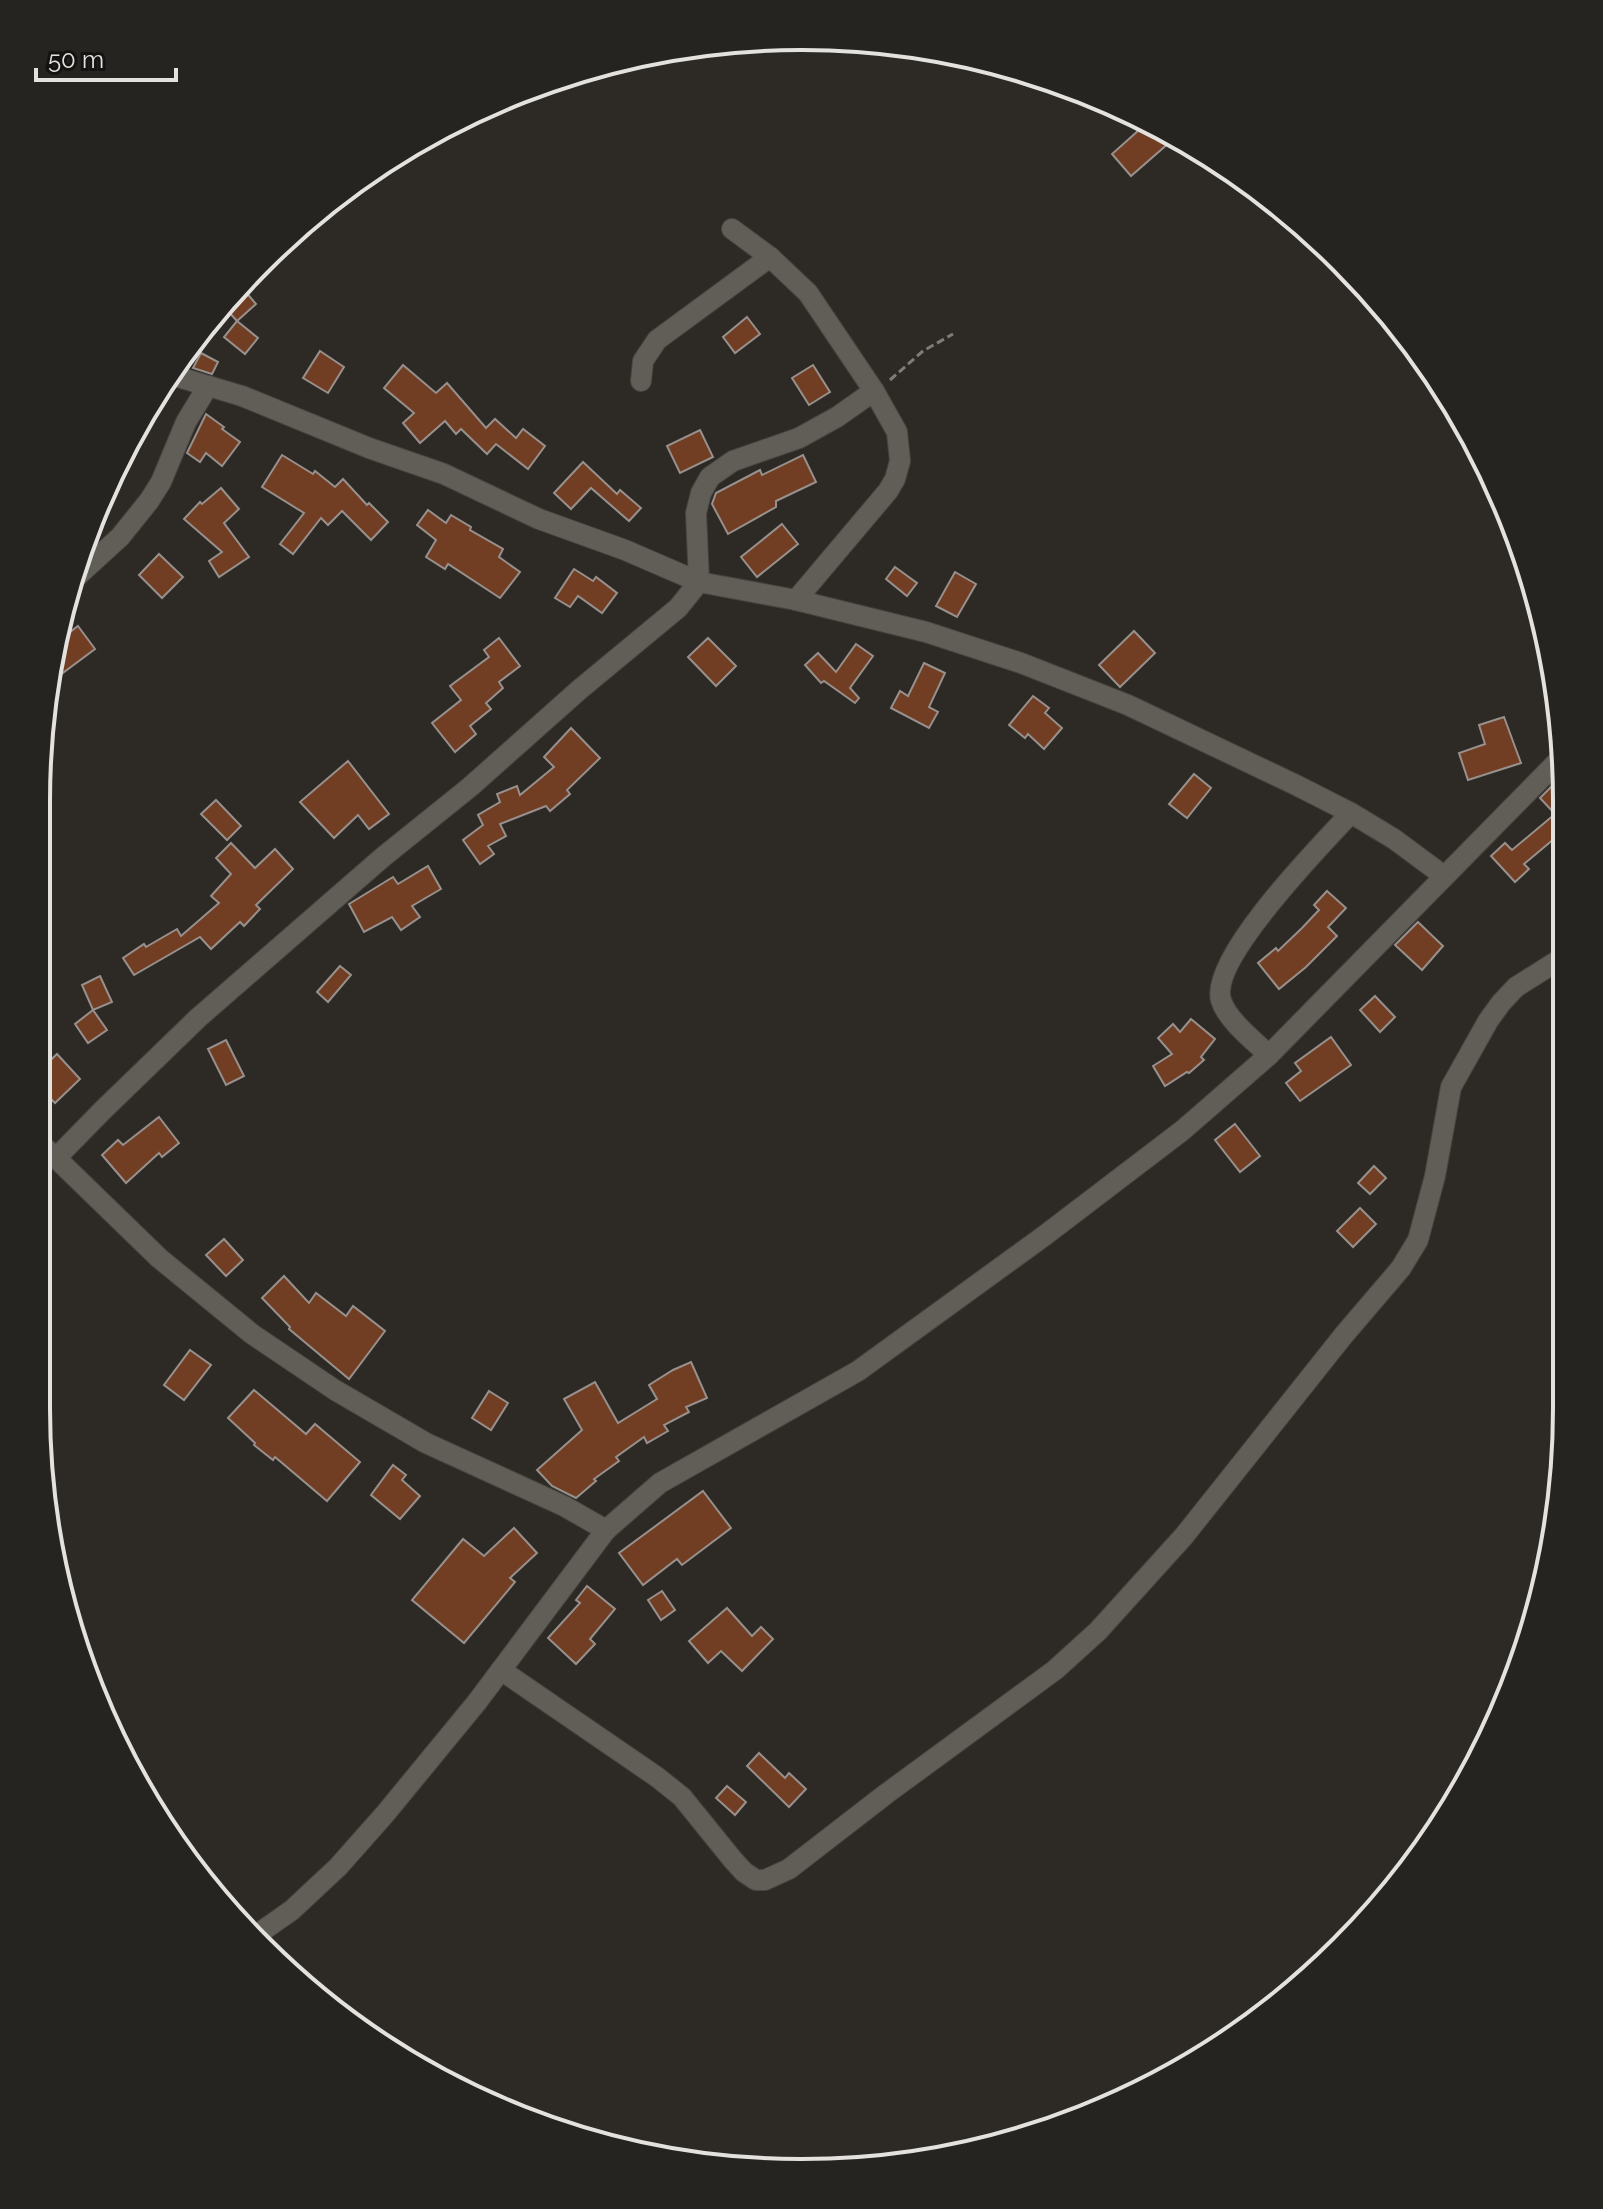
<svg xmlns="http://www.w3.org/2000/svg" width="1603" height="2209" viewBox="0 0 1603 2209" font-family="Raleway,sans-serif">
<rect width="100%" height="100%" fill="#2d2a25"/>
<g fill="#713e24" stroke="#97908d" stroke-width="2">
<polygon points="1148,122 1178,135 1131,176 1112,154"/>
<polygon points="245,291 256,304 237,321 227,310"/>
<polygon points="747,317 760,334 735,353 723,337"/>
<polygon points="237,321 258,338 245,354 224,337"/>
<polygon points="320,351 344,367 328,393 303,378"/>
<polygon points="201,353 218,362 212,374 193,368"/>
<polygon points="403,365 436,393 447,383 486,428 495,419 516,438 523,429 545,446 528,469 496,444 487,454 461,429 456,434 445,421 420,443 403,423 414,413 384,388"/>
<polygon points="813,365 830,392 809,405 792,378"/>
<polygon points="206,414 224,427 222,429 240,442 222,466 206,453 200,462 187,453"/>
<polygon points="700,430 713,457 680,473 667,446"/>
<polygon points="282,455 313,474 315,471 335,487 343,479 367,505 369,503 388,522 371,540 342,511 328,525 321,518 293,554 280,544 304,513 262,487"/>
<polygon points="803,455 816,482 776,501 776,507 728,534 712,504 716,493 760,470 762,475"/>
<polygon points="583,462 617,494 620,490 641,508 629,521 591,488 571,509 554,493"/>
<polygon points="221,488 239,509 224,523 249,557 219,577 209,561 222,552 184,519 200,502 202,504"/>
<polygon points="428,510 446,523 451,515 471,527 470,530 503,549 499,557 520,572 500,598 448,564 445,569 426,557 436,540 417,525"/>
<polygon points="782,524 798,544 757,577 741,557"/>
<polygon points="159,554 183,577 162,598 139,575"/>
<polygon points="895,567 917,583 907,596 886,579"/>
<polygon points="574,569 593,581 596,577 617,593 602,613 578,596 570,607 555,598"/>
<polygon points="955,572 976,584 957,617 936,606"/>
<polygon points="78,626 95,649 52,681 57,642"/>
<polygon points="1134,631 1155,653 1120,687 1099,665"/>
<polygon points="499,638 520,666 499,682 503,688 486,703 491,709 470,726 476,734 455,752 432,723 461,700 450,686 489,657 484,650"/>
<polygon points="708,638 736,666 716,686 688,657"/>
<polygon points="856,644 873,656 850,688 859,698 855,703 824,681 821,683 805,665 818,653 836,672"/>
<polygon points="924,663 945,673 929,707 938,712 929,728 891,708 900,691 908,696"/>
<polygon points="1033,696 1049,708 1045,713 1062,728 1044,749 1028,734 1025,738 1009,725"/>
<polygon points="1504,717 1521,763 1468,780 1459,753 1485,744 1479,725"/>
<polygon points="571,728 600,758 567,790 570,794 550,811 546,806 500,824 506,836 488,846 494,854 480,864 463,840 483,825 478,815 500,802 497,794 517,786 520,795 554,767 544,757"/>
<polygon points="348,761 389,814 369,829 358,815 334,838 300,802"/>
<polygon points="1194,774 1211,788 1187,818 1169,804"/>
<polygon points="1561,777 1561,833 1524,864 1529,869 1515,882 1491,856 1505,843 1512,850 1555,814 1540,798"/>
<polygon points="216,800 241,826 227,840 201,814"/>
<polygon points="231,843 255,868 275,849 293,869 256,905 260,909 244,926 240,922 211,949 200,937 134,975 123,958 144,944 146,947 177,929 181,936 219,903 211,896 231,874 216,858"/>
<polygon points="428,866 441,889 412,906 420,917 401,930 392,917 364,932 349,904 393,877 398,884"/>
<polygon points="1327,891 1346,908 1328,927 1337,936 1306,967 1279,989 1258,963 1276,948 1278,951 1302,928 1319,910 1314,905"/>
<polygon points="1418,922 1443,946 1422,970 1395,945"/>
<polygon points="340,966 351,975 328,1002 317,992"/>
<polygon points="100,976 112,1002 93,1010 82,985"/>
<polygon points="1375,996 1395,1017 1380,1032 1360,1010"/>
<polygon points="93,1010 107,1030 88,1043 75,1024"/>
<polygon points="1191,1019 1215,1039 1201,1057 1204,1060 1189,1073 1187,1072 1165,1086 1153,1066 1172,1054 1158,1038 1173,1024 1180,1032"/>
<polygon points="1331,1037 1351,1065 1300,1101 1286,1083 1301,1071 1295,1063"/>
<polygon points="226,1040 244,1076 226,1085 208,1049"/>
<polygon points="57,1054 80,1079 55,1103 36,1084 36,1074"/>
<polygon points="159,1117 179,1143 162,1157 159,1153 126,1183 102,1155 118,1140 123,1145"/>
<polygon points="1235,1124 1260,1156 1240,1172 1215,1140"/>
<polygon points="1374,1166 1386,1178 1370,1194 1358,1183"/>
<polygon points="1360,1208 1376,1224 1353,1247 1337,1231"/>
<polygon points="224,1239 243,1260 226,1276 206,1255"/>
<polygon points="284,1276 309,1303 316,1293 346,1316 353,1306 385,1331 349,1379 289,1329 290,1327 262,1298"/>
<polygon points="190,1350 211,1365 184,1400 164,1385"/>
<polygon points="691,1362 707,1398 686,1407 689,1412 664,1425 668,1431 647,1443 644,1437 616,1457 619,1461 594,1479 596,1481 576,1498 552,1486 537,1470 582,1430 564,1399 595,1382 618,1423 657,1399 649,1385 673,1370"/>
<polygon points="254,1390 306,1434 315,1424 360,1462 327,1501 275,1457 273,1460 254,1445 255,1443 228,1418"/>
<polygon points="489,1391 508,1403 491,1430 472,1418"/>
<polygon points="393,1465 406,1475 402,1480 420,1496 400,1519 371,1495"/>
<polygon points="703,1491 731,1528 682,1565 677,1559 643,1585 619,1553"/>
<polygon points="514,1528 537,1553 510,1578 515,1582 464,1643 412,1600 463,1539 484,1556"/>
<polygon points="587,1586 615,1609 590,1639 595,1644 576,1664 548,1638 580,1603 576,1600"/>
<polygon points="662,1591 675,1610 661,1620 648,1600"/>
<polygon points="727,1608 752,1636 761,1627 773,1639 742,1671 721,1651 708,1663 689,1641"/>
<polygon points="759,1753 785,1778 789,1773 806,1789 789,1807 747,1766"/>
<polygon points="727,1786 746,1802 735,1815 716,1798"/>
</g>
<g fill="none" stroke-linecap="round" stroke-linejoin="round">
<g stroke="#474540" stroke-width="22">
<g id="minor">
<polyline points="732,229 770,257 808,293 874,391 897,432 900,461 895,479 888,491 796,600"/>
<polyline points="168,374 242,396 369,448 444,474 539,519 625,550 699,582 796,600 926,632 1021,663 1128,705 1296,785 1351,813 1394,839 1444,876"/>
<polyline points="641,381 643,361 657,340 770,257"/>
<polyline points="73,580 120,537 149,501 161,482 186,422 208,386"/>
<path d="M1269,1055C1254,1041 1227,1020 1221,1000C1209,959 1322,844 1351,813"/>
<polyline points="36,1140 56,1158 103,1110 198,1018 383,857 470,787 579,690 678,608 699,582 696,513 701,493 710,477 733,461 799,438 837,417 874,391"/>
<polyline points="56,1158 159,1258 252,1334 335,1390 426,1443 564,1506 606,1530"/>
<polyline points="501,1670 657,1777 682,1797 733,1860 744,1872 756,1880 765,1880 789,1869 886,1794 1055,1670 1098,1631 1184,1536 1343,1336 1401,1268 1418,1240 1435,1176 1451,1087 1488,1021 1501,1003 1516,987 1562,958"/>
<polyline points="255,1936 292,1910 338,1867 385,1814 477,1702 606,1530 660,1483 858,1371 1044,1236 1183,1130 1269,1055 1561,758"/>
</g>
</g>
<polyline stroke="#7f7c78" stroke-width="3" stroke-dasharray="8 4" stroke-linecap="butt" points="890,380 923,351 953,334"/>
<use href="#minor" stroke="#615e58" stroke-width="20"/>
</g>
<path d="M0 0H1603V2209H0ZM801 50H802A751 751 0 0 1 1553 801V1408A751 751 0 0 1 802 2159H801A751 751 0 0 1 50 1408V801A751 751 0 0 1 801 50Z" fill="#252421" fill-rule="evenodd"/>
<path fill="none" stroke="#e4e2df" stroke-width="4" d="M801 50H802A751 751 0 0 1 1553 801V1408A751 751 0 0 1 802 2159H801A751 751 0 0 1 50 1408V801A751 751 0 0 1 801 50Z"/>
<path d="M36 68v12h140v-12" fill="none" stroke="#e4e2df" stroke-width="4"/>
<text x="48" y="68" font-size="24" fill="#e4e2df" stroke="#141311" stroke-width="6" paint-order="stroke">50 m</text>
</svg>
